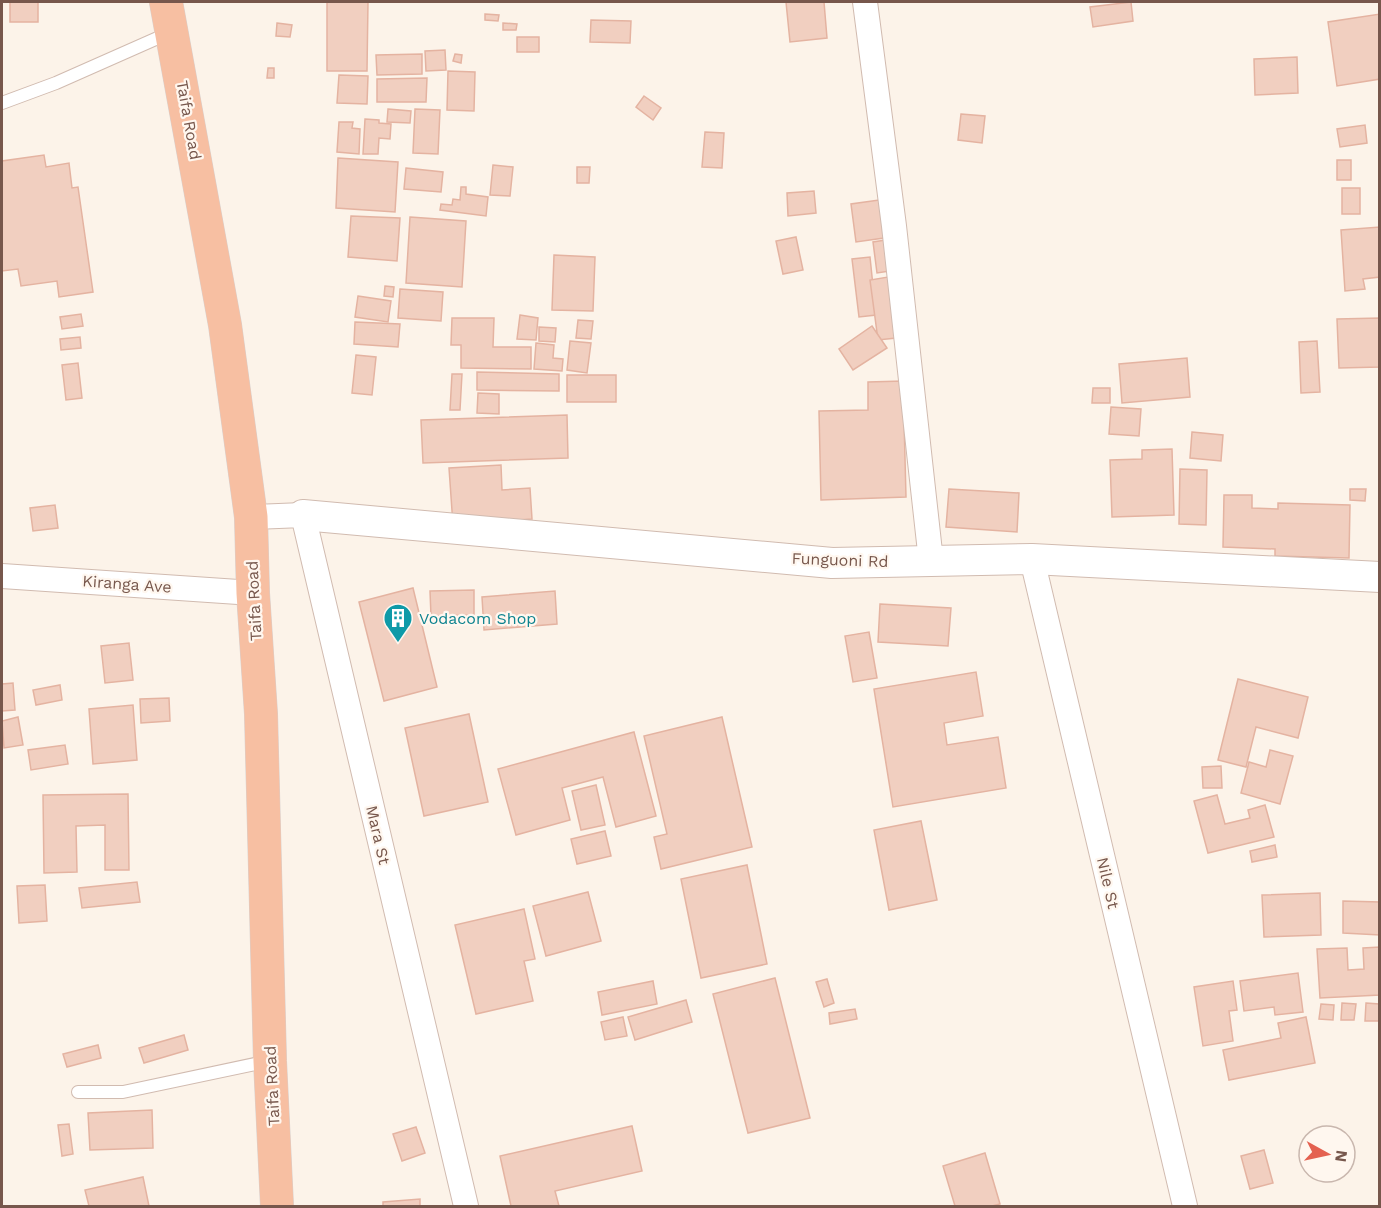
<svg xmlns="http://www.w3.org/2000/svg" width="1381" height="1208" viewBox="0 0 1381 1208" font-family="'Work Sans',sans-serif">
<rect width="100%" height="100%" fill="#fcf3e9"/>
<g fill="#f1cfc0" stroke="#e4b3a1" stroke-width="1.5">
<rect x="10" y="2" width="28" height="20"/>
<polygon points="327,2 368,2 367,71 327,71"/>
<polygon points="786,2 824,2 827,38 790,42"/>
<polygon points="1131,2 1133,21 1093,27 1090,7"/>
<polygon points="485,14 499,15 498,21 485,20"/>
<polygon points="1380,14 1380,79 1337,86 1328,22"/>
<polygon points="591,20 631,21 630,43 590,42"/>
<polygon points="277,23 292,25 290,37 276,36"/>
<polygon points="503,23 517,24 516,30 503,30"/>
<rect x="517" y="37" width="22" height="15"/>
<polygon points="445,50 446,70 426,71 425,51"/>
<polygon points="422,54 422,74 377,75 376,55"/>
<polygon points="455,54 462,55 461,63 453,61"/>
<polygon points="1297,57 1298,93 1255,95 1254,59"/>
<polygon points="268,68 274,68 274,78 267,78"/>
<polygon points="448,71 475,72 474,111 447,110"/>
<polygon points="339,75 368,76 367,104 337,103"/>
<polygon points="427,78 426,102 377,102 377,79"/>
<polygon points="644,96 661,108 653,120 636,107"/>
<polygon points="388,109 411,111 410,123 387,122"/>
<polygon points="415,109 440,110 438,154 413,153"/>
<polygon points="961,114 985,116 982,143 958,140"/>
<polygon points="365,119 379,120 379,123 391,124 390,139 379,138 378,154 363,154"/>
<polygon points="339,122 353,122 352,128 360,129 359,154 337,152"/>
<polygon points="1365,125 1367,143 1340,147 1337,129"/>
<polygon points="705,132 724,133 722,168 702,167"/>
<polygon points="44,155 46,167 69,163 72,188 78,187 93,292 59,297 57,281 21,286 18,269 2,271 2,161"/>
<polygon points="338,158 398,162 395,212 336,208"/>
<rect x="1337" y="160" width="14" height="20"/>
<polygon points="493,165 513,167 510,196 490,195"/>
<polygon points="577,167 590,167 589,183 577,183"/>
<polygon points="406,168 443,172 441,192 404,189"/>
<polygon points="461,187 466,187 466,194 488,197 486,216 440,210 441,204 452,205 453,199 460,200"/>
<rect x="1342" y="188" width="18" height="26"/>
<polygon points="814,191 816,213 788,216 787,193"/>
<polygon points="886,199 891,237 856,242 851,204"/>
<polygon points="351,216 400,218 397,261 348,257"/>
<polygon points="410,217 466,221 462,287 406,283"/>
<polygon points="1380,227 1380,277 1363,279 1365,289 1345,291 1341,230"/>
<polygon points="796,237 803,270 783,274 776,241"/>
<polygon points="892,239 896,270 877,273 873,242"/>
<polygon points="554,255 595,257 593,311 552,310"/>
<polygon points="870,257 876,315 859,317 852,259"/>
<polygon points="888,277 896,338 878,340 870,280"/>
<polygon points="385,286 394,287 393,297 384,296"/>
<polygon points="400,289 443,292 441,321 398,318"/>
<polygon points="358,296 391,301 388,322 355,317"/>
<polygon points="81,314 83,326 62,329 60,317"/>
<polygon points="520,315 538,318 536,340 517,339"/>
<polygon points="452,318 494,318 493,347 531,347 531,369 461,368 461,345 451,345"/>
<polygon points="1380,318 1380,367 1339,368 1337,319"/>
<polygon points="578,320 593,321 591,339 576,338"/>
<polygon points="355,322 400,324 398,347 354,344"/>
<polygon points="872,326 887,348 853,370 839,349"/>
<polygon points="539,327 556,328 555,342 539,341"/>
<polygon points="80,337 81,348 61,350 60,339"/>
<polygon points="570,341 591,343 587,373 567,370"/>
<polygon points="1317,341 1320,392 1301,393 1299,342"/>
<polygon points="536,343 554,345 553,358 563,359 562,371 534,369"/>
<polygon points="356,355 376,357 372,395 352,393"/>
<polygon points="1187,358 1190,397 1122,403 1119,364"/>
<polygon points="78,363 82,398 66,400 62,365"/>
<polygon points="477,372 559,374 559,391 477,390"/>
<polygon points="452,374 462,374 460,410 450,410"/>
<rect x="567" y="375" width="49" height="27"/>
<polygon points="903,381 906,497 821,500 819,411 868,410 868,382"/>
<polygon points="1093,388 1110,388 1110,403 1092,403"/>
<polygon points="478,393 499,394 499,414 477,413"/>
<polygon points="1111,407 1141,409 1139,436 1109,434"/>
<polygon points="567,415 568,458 423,463 421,420"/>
<polygon points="1192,432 1223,435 1221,461 1190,458"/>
<polygon points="1172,449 1174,515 1112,517 1110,460 1142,459 1142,450"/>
<polygon points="501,465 502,490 530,488 532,519 453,525 449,468"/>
<polygon points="1180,469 1207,470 1206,525 1179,524"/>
<polygon points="949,489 1019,493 1017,532 946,527"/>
<polygon points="1350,489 1366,489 1365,501 1350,500"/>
<polygon points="1224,495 1252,495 1252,508 1278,509 1278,503 1350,505 1349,558 1275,556 1275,549 1223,547"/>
<polygon points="55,505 58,528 33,531 30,508"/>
<polygon points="413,588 437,687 384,701 359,602"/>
<polygon points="474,590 474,615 431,616 430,591"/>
<polygon points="555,591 557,624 484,630 482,597"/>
<polygon points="880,604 951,608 948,646 878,642"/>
<polygon points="869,632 877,678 853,682 845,636"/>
<polygon points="129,643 133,680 105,683 101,646"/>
<polygon points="976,672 983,716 944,723 947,745 998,737 1006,788 893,807 874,689"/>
<polygon points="1238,679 1308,697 1298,738 1256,727 1246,767 1218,760"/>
<polygon points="13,683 15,710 2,711 2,684"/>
<polygon points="60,685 62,700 36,705 33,690"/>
<polygon points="169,698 170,721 141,723 140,699"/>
<polygon points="133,705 137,760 93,764 89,709"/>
<polygon points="469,714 488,802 424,816 405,728"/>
<polygon points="18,717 23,745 4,748 2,721"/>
<polygon points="722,717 752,847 661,869 654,837 667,834 644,736"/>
<polygon points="634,732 656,816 616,827 603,777 562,788 570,820 516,835 498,769"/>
<polygon points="65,745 68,764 31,770 28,750"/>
<polygon points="1270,750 1293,756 1280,804 1241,793 1249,762 1266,767"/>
<polygon points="1221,766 1222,788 1203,788 1202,767"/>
<polygon points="596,785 605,825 581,830 572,791"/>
<polygon points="128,794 129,870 105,870 105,825 76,826 77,872 44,873 43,795"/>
<polygon points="1217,795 1225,824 1250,818 1248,810 1265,805 1274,837 1208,853 1194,801"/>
<polygon points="921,821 937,900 889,910 874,830"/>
<polygon points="605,831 611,856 577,864 571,839"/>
<polygon points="1275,845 1277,857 1252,862 1250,851"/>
<polygon points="747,865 767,964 701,978 681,879"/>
<polygon points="137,882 140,902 82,908 79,888"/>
<polygon points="45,885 47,921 19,923 17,886"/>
<polygon points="588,892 601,941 546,956 533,906"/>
<polygon points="1320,893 1321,935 1264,937 1262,895"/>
<polygon points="1343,901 1380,902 1380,935 1343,933"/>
<polygon points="524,909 535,959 524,961 533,1001 476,1014 455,925"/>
<polygon points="1380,947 1380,995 1320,998 1317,949 1347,948 1348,970 1364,969 1363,948"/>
<polygon points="1298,973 1303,1012 1275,1015 1274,1007 1244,1011 1240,981"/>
<polygon points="775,978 810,1118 748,1133 713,994"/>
<polygon points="827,979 834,1003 824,1007 816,982"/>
<polygon points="653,981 657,1004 602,1015 598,992"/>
<polygon points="1233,981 1237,1010 1229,1011 1233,1041 1203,1046 1194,987"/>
<polygon points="686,1000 692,1022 635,1040 628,1017"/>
<polygon points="1342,1003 1356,1004 1354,1020 1341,1020"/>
<polygon points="1366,1003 1379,1004 1379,1021 1365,1021"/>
<polygon points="1321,1004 1334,1005 1333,1020 1319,1019"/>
<polygon points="855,1009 857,1019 830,1024 829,1013"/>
<polygon points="623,1017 627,1036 605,1040 601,1022"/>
<polygon points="1306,1017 1315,1063 1229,1080 1223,1050 1281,1038 1278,1023"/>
<polygon points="184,1035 188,1050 144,1063 139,1048"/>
<polygon points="98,1045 101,1058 67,1067 63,1054"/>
<polygon points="152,1110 153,1148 90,1150 88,1113"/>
<polygon points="69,1124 73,1154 62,1156 58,1125"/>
<polygon points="632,1126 642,1171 555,1191 559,1206 511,1206 500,1156"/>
<polygon points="416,1127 425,1153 402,1161 393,1134"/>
<polygon points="1264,1150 1273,1183 1250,1189 1241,1156"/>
<polygon points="985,1153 1000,1204 992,1206 955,1206 943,1166"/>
<polygon points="143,1177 149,1206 89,1206 85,1190"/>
<polygon points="420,1199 420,1206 383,1206 383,1202"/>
</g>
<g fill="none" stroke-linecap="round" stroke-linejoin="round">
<g stroke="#d1bbb0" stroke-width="14">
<g id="service">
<polyline points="2,103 56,83 169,33"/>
<polyline points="78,1092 123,1092 269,1061"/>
</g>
</g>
<g stroke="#d1bbb0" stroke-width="26">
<g id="minor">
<polyline points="865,2 894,226 931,561"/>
<polyline points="251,517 303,515 466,1206"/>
<polyline points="1032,559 1185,1206"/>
<polyline points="2,576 253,593"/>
</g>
</g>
<g stroke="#d1bbb0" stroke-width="32">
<polyline id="tertiary" points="303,515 832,563 1032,559 1380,577"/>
</g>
<g stroke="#d9d0cd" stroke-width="34">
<polyline id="trunk" points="166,2 225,325 251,517 253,593 261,714 270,1061 277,1206"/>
</g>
<use href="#service" stroke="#fff" stroke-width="12"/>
<use href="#minor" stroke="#fff" stroke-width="24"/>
<use href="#tertiary" stroke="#fff" stroke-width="30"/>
<use href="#trunk" stroke="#f7bfa2" stroke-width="33"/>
</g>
<defs>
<g id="building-pin" transform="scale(1.5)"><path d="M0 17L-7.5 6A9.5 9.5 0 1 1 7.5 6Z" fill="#0f9aa8" stroke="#fff7ef"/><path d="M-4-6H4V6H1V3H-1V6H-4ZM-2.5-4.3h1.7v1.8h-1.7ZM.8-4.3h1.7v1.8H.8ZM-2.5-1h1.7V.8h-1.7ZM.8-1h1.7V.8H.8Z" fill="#fff"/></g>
</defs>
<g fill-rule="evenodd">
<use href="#building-pin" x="398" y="618"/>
</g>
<g text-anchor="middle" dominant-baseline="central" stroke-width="4.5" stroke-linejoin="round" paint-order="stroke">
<g font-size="16" fill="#77574c" stroke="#fff7ef">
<text transform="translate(189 120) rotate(80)">Taifa Road</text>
<text transform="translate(840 560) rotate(2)">Funguoni Rd</text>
<text transform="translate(127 584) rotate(4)">Kiranga Ave</text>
<text transform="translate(254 601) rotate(-93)">Taifa Road</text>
<text transform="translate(378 835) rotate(77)">Mara St</text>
<text transform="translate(1108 883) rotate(77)">Nile St</text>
<text transform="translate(272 1086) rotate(-93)">Taifa Road</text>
</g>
<g font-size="16" fill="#0d838f" stroke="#fff7ef" text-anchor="start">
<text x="419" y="618">Vodacom Shop</text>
</g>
</g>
<rect width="1381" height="1208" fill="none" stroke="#77574c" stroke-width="6"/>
<g transform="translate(1327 1154) rotate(98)"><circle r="28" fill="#fff7ef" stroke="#c9b7ae" stroke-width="1.5"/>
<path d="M0-4.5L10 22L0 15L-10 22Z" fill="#e46150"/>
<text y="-9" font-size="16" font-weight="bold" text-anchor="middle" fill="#77574c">N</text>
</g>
</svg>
